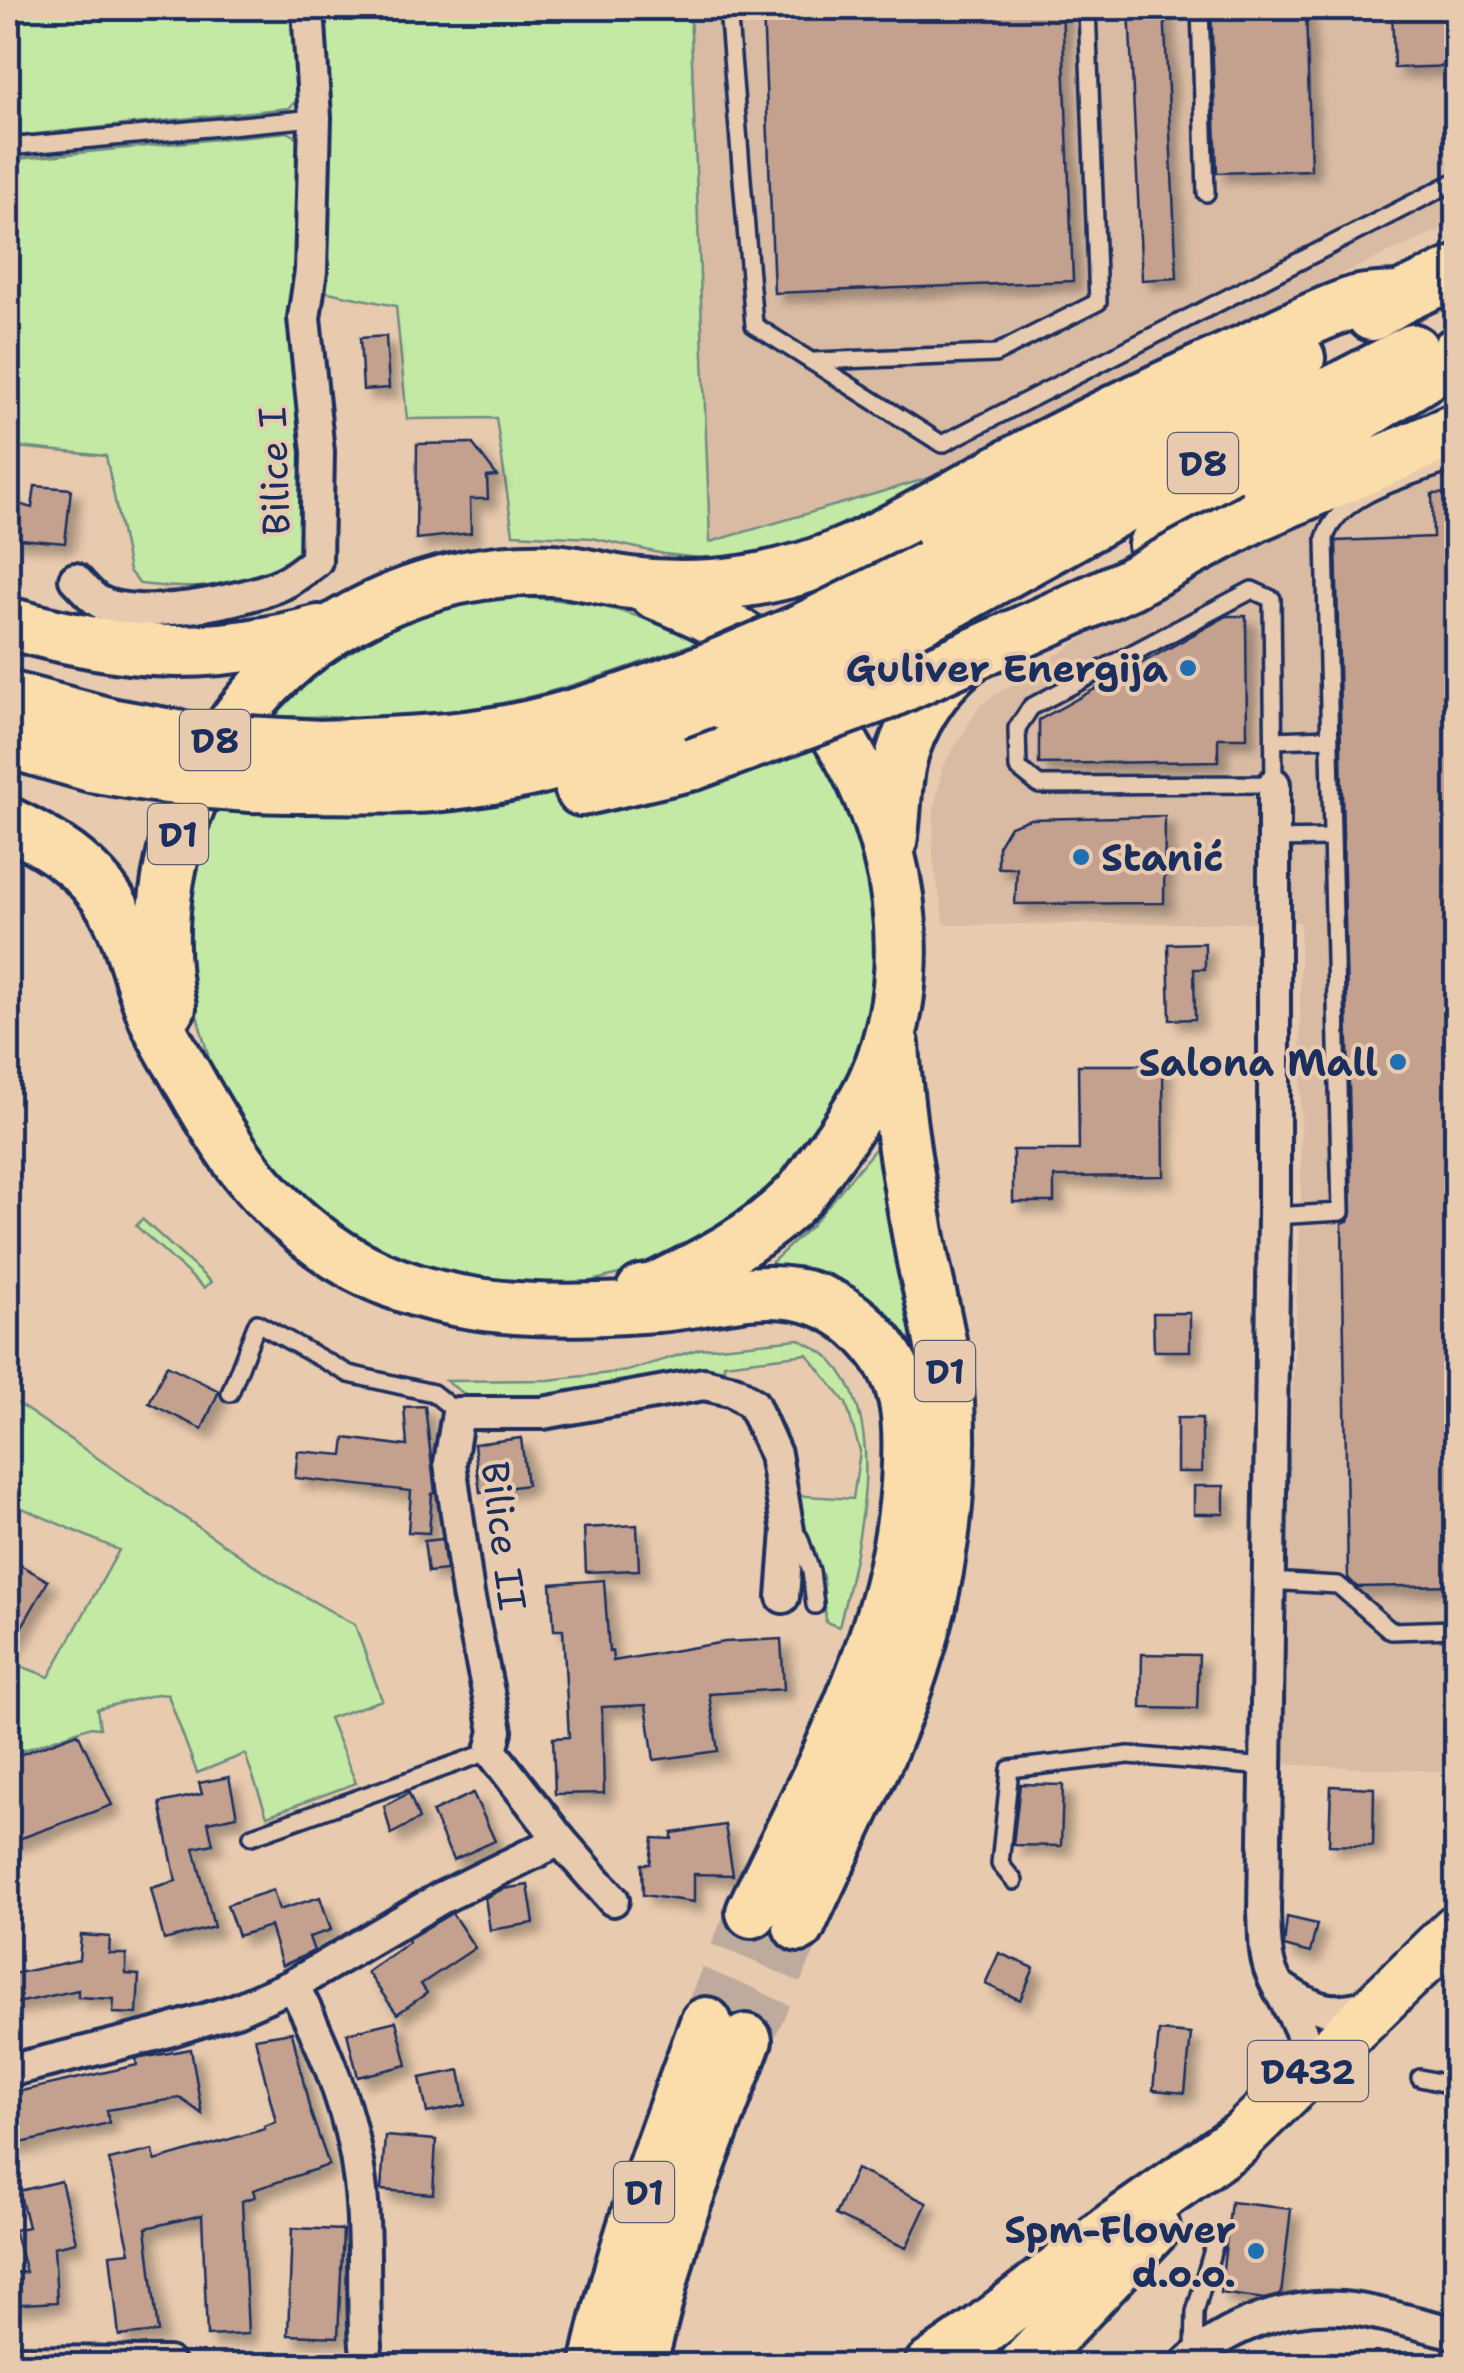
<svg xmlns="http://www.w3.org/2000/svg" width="1464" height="2373" viewBox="0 0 1464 2373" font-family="'Shantell Sans',sans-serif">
<defs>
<filter id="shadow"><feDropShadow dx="9" dy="9" stdDeviation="5" flood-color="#0004"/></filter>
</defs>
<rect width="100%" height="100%" fill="#e8caae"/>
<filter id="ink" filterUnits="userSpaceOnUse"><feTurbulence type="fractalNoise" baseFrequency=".01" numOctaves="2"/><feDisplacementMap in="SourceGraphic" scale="20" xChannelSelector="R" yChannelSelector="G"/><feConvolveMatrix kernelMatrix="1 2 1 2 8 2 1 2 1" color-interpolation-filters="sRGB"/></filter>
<g filter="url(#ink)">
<g fill="#d9bba3">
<polygon points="690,8 1456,8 1456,223 1288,298 946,473 710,543"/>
<polygon points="1456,445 1456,1772 1276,1764 1301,1198 1300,922 945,925 933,859 934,811 942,768 981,704 1142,600 1299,510"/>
<polygon points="521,2360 520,2366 240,2365 292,2362"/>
</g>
<g fill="#c3e9a4" stroke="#6f8c81" stroke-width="2.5">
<polygon points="8,8 300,8 299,98 289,108 8,137"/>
<polygon points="324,8 690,8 710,542 946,473 782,553 734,559 700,558 664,554 592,538 513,534 496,418 407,419 396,306 323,291 327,193"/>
<path d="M288,132L299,139L303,169L300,268L290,318L295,385L302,418L306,546C258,591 203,591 140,584L129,571L106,456L8,446V160Z"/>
<path d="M475,597C568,596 616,603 701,641C613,674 529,703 435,714C380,721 322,716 267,716C281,701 295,684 311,671C358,634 418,614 475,597Z"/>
<polygon points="799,707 882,876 880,1005 835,1112 759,1205 667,1262 575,1285 467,1282 384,1256 304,1203 265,1162 213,1073 197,1015 190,961 189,902 197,859 216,805"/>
<path d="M880,1143L927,1395C907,1344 885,1299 831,1275C814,1267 788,1268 769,1265L811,1226Z"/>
<polygon points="142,1219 211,1282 204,1288 136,1226"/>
<path d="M799,1339C809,1345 823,1351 831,1360C892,1423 857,1553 839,1627L826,1622L823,1577L792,1495L853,1499L860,1451L846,1403L807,1354L724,1364V1377L558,1401L477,1403L446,1381L549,1380L627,1371L699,1349Z"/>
<polygon points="8,1397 276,1580 355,1625 382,1700 329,1718 356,1783 267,1816 245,1754 197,1773 168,1695 157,1694 97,1709 100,1728 88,1727 8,1756 8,1661 49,1677 119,1550 8,1502"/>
</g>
<g fill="#c3a18e" stroke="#1b2f5e" stroke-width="2.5" filter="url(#shadow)">
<polygon points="763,8 1062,8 1073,281 774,293"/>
<polygon points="1129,8 1164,8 1177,278 1142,280"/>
<polygon points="1211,8 1306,8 1311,170 1217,173"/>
<polygon points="1392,8 1456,8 1456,66 1394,68"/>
<polygon points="386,336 389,388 363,390 360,338"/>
<polygon points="472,443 497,476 487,477 488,499 470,499 471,533 416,539 417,444"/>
<polygon points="35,486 71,489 65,543 8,538 8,501 32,508"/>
<polygon points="1456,493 1456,1585 1357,1587 1348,1578 1342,1223 1348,1221 1352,1212 1336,541 1433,537 1432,494"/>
<polygon points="1227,616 1246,616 1247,738 1218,738 1218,761 1039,764 1039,720"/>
<polygon points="1165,816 1164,903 1015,904 1017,868 998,868 998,846 1010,826 1030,819"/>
<polygon points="1205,943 1205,969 1194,969 1195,1019 1170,1020 1168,944"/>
<polygon points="1078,1065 1163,1065 1164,1176 1054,1177 1054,1202 1013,1202 1013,1150 1079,1150"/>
<polygon points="1153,1313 1190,1313 1190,1351 1154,1351"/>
<polygon points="167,1365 219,1391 202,1429 149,1403"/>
<polygon points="425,1406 435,1493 432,1494 429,1533 408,1532 411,1491 295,1478 298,1451 343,1455 345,1438 407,1446 404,1407"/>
<rect x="1177" y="1418" width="25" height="54"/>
<polygon points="521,1438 527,1485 480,1492 474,1444"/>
<rect x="1194" y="1486" width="30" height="28"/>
<polygon points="637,1525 639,1570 586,1572 584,1528"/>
<polygon points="442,1539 446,1570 428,1572 424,1541"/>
<polygon points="8,1558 48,1581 8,1651"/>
<polygon points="604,1580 609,1652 612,1651 613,1661 725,1642 781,1639 784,1689 709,1694 718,1751 654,1760 646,1705 602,1707 604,1793 555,1794 553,1738 569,1737 563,1630 554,1630 551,1584"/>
<polygon points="1142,1654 1199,1655 1197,1709 1141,1708"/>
<polygon points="78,1733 112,1805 8,1843 8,1759"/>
<polygon points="229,1777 237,1816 208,1822 213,1844 194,1848 214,1927 164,1940 151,1888 176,1881 160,1803 202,1794 199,1783"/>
<polygon points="1020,1784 1063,1785 1061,1846 1013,1845"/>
<polygon points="1331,1786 1374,1788 1373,1846 1329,1845"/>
<polygon points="409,1793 419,1819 391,1834 384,1806"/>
<polygon points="473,1793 495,1841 453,1860 432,1812"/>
<polygon points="725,1825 733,1875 694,1874 694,1902 643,1895 642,1864 650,1864 653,1838 672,1839 672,1833"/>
<polygon points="528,1885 534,1923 490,1930 485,1898 503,1889"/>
<polygon points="273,1890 279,1910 320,1897 331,1930 309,1937 314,1951 282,1966 270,1926 238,1936 227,1905"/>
<polygon points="452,1913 475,1948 421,1984 427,1993 397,2014 367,1972 409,1942 408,1939"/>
<polygon points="1287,1917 1317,1924 1310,1953 1284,1946"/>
<polygon points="81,1935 110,1937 109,1954 126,1954 126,1974 139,1975 137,2014 113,2013 114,1999 78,1997 78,1990 8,2005 8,1975 79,1960"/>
<polygon points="999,1953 1034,1968 1020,2000 985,1984"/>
<polygon points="396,2021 407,2065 358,2077 347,2033"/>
<polygon points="1159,2031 1191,2034 1185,2093 1153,2090"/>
<polygon points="292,2032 310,2111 329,2165 253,2190 255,2197 242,2201 248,2334 207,2336 202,2215 146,2228 158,2332 119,2336 110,2254 130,2252 109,2160 153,2150 155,2161 265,2129 264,2126 276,2122 255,2038"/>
<polygon points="191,2049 202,2114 180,2098 107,2110 109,2123 8,2146 8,2094 137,2065 136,2059"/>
<polygon points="460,2070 466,2105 427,2113 420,2078"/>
<polygon points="385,2136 436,2140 433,2194 381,2190"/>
<polygon points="856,2169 927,2203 906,2248 835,2215"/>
<polygon points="61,2181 76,2242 54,2247 57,2302 8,2305 8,2273 26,2272 14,2230 28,2227 19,2191"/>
<polygon points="1231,2202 1291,2209 1281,2295 1265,2299 1220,2293"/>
<polygon points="292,2228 343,2230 338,2337 288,2335"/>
</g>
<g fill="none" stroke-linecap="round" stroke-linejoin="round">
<g stroke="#bfab9e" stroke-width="50" stroke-dasharray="50 25" stroke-linecap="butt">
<polyline points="706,2023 752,1912"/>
<polyline points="746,2040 799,1926"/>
</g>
<g stroke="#1b2f5e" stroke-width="22">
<g id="service">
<polyline points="728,8 754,325 942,444 1456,181"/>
<polyline points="1200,8 1206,193"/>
<polyline points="8,147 315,118"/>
<polyline points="815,361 995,354 1098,302 1087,8"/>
<polygon points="1252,590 1272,599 1274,784 1039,785 1018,768 1017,728 1031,707"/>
<polyline points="1274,740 1329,738"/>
<polyline points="1274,839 1331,838"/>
<path d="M1274,1216L1341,1212L1325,538C1340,491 1414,477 1456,461"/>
<polyline points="230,1393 257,1323 349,1374 433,1393 458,1413"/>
<polyline points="790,1532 799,1537 811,1571 815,1605"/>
<polyline points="1268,1581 1338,1585 1391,1631 1456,1629"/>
<polyline points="252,1836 491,1751"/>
<polyline points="1014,1881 1000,1864 1010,1769 1129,1755 1265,1767"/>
<polyline points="1420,2078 1456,2086"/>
<polyline points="1194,2356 1195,2312 1217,2235"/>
</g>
</g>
<g stroke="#1b2f5e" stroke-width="38">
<g id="minor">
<path d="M75,579C82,586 90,596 98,601C135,623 246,601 284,583C295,578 306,568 316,561L318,452L304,318L311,271L315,118L308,8"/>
<path d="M1274,784V1216L1264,1912C1265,1930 1264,1951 1270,1969C1284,2007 1313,2032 1306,2074"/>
<polyline points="613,1900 560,1840 491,1751 496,1731 468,1594 450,1463 458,1413 543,1413 704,1384 734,1391 753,1404 775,1454 788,1531 783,1597"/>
<path d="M293,1985C325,2047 352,2113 360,2183C367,2236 362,2292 366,2346"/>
<path d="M1279,1986C1315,2011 1333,2017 1375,2003"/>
<polyline points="8,2071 155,2035 236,2010 293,1985 441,1898 560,1840"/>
<polyline points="8,2362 168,2363"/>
<path d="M1184,2366C1224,2327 1286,2304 1342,2308C1379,2311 1419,2325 1456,2333"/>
</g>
</g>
<g stroke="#1b2f5e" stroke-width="55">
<polyline id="primary" points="1237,2141 1456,1929"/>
</g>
<g stroke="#1b2f5e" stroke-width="58">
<g id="trunk">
<polyline points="1372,315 1400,298 1456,272"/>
<polyline points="1255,516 1456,429"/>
<polyline points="1154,545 1453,358 1456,353"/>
<polyline points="930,566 1299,358"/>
<polyline points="953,602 1288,415 1413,350"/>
<path d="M8,623C124,655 201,662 319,631"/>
<polyline points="8,697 110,724"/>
<polyline points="8,742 91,766"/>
<path d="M320,746C382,743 444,742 506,731C577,718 645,692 713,667"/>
<path d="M300,787C344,787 388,789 432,786C535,778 634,742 730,707"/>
<polyline points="581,790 694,764"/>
<path d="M8,823C50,843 90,867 114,909C134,944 140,987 157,1023C167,1044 180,1064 191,1084C230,1153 256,1195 322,1244C418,1315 542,1314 657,1306C702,1303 750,1286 795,1294C827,1299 855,1317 876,1342C907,1379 910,1416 908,1464C903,1626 820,1769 752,1912"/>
<path d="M891,842C896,812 894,777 904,748C917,711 942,675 974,653"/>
<path d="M170,1007C152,924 169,834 210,761C278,637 411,566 551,570C577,571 604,580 630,583C706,592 784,581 854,549C919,519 980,480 1043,447C1108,413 1176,381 1244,351C1279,335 1315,315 1352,303C1367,298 1385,299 1400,298"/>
<path d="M642,1291L654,1289C707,1263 758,1238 799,1195C809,1184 817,1170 826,1158C844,1134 861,1109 874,1081C937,941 884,751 767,655C734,627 695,609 655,593"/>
<path d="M799,1926C836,1844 884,1755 912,1670C940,1586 953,1490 948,1402C945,1354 933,1308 923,1261C910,1189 897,1117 893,1044"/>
<path d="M596,2366C621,2248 664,2136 706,2023"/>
<polyline points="640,2366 676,2227 746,2040"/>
<polyline points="930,2366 982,2330 1109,2231 1237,2141"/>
<polyline points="1024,2366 1154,2228"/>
</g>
</g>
<use href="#service" stroke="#e8caae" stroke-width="15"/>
<use href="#minor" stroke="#e8caae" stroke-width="30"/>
<use href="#primary" stroke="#fbddab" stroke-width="48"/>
<use href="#trunk" stroke="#fbddab" stroke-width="50"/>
<g stroke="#1b2f5e" stroke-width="58" stroke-linecap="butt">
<g id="trunk-bridge">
<polyline points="713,667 803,629 930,566"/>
<polyline points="730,707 828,665 953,602"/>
<polyline points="110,724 194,739 320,746"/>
<polyline points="694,764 883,695 1129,584 1255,516"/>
<path d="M91,766C161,778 230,788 300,787"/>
</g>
</g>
<use href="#trunk-bridge" stroke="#fbddab" stroke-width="50"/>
</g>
</g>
<g fill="#1f6fb2" stroke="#e8caae" stroke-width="4">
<circle cx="1188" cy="668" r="10"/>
<circle cx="1081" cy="857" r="10"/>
<circle cx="1398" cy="1062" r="10"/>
<circle cx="1256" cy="2251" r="10"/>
</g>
<g text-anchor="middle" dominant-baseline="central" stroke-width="8" stroke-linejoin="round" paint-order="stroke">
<g fill="#e8caae" stroke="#585e76" stroke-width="2.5">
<rect x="1168" y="433" width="70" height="60" rx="8"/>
<rect x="180" y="710" width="70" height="60" rx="8"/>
<rect x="148" y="804" width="60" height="60" rx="8"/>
<rect x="915" y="1341" width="60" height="60" rx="8"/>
<rect x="1248" y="2041" width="120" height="60" rx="8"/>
<rect x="614" y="2162" width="60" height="60" rx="8"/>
</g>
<g font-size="35" font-weight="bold" fill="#1b2f5e">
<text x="1203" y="463">D8</text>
<text x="215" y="740">D8</text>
<text x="178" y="834">D1</text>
<text x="945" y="1371">D1</text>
<text x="1308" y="2071">D432</text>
<text x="644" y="2192">D1</text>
</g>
<g font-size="38" fill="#1b2f5e" stroke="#e8caae">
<text transform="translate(274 471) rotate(-92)">Bilice I</text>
<text transform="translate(504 1536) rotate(83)">Bilice II</text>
</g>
<g font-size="38" font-weight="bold" fill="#1b2f5e" stroke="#e8caae" text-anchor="end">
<text x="1168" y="668">Guliver Energija</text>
<text x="1101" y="857" text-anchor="start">Stanić</text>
<text x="1378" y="1062">Salona Mall</text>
<text x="1236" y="2229">Spm-Flower<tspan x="1236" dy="44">d.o.o.</tspan></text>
</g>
</g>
<rect width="1464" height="2373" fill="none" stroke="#e8caae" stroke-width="40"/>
<rect x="20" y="20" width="1424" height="2333" fill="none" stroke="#1b2f5e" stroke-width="4" filter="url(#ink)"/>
</svg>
